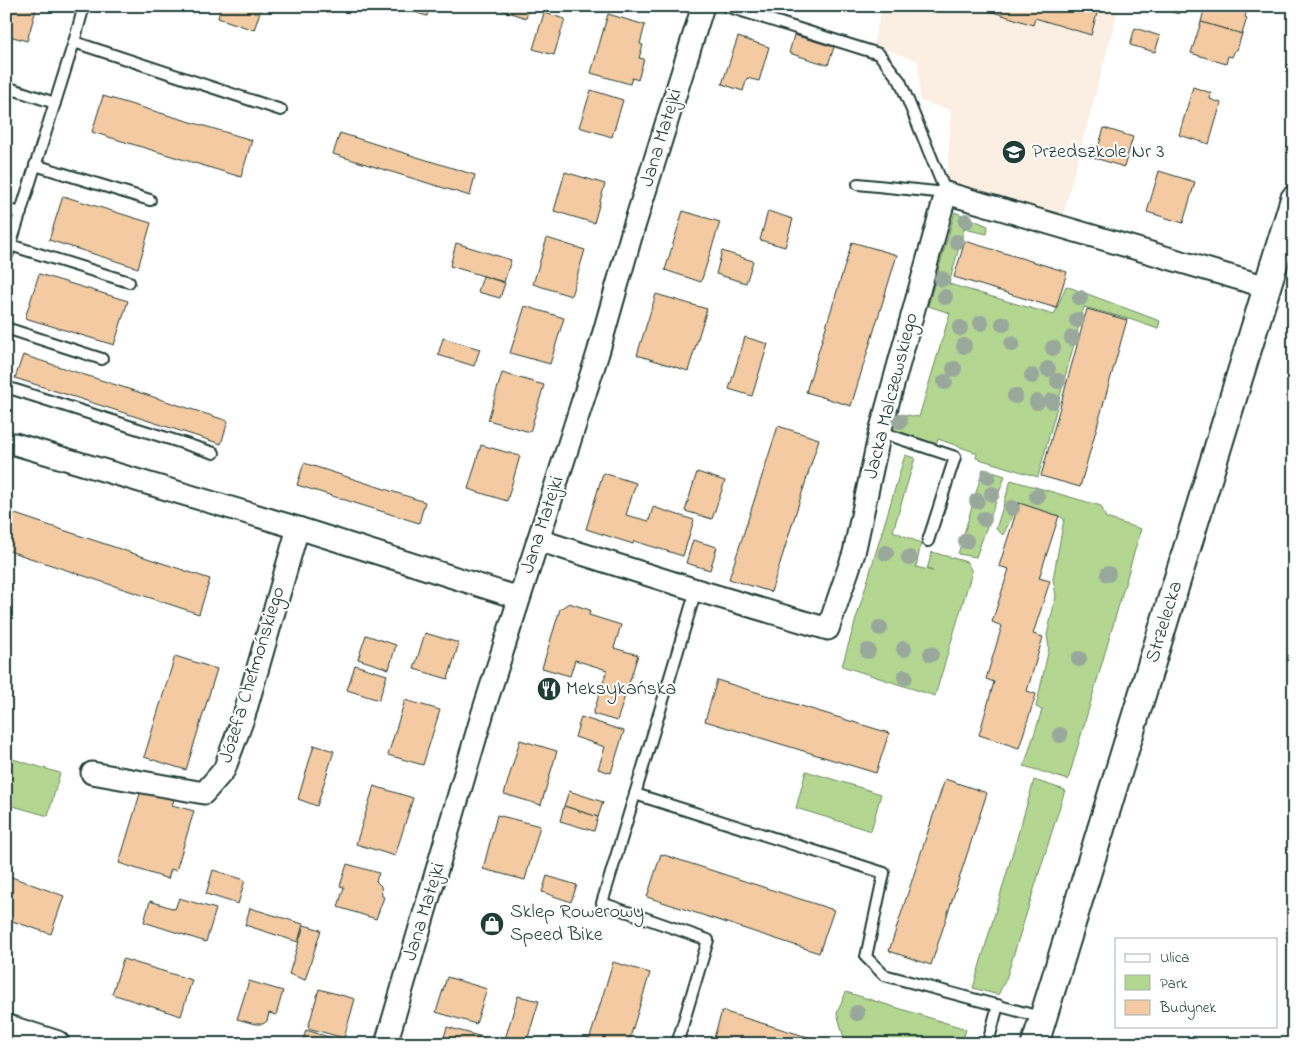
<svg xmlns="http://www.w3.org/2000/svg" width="1300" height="1050" viewBox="0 0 1300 1050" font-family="'Indie Flower',sans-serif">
<rect width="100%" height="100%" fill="#fff"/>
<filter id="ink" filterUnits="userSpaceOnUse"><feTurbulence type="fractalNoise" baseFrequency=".02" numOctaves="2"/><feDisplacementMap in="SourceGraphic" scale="10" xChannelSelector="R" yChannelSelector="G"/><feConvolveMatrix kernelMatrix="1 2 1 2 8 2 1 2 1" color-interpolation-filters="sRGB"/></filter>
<g filter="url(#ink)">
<polygon fill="#fbefe3" points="882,6 1119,6 1060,227 946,193 951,110 920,101 918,61 873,45"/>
<g fill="#b3d691" stroke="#698a62">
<polygon points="955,212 988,226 987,234 964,229 949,284 1054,315 1066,286 1160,321 1158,329 1132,320 1084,307 1038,477 976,458 977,453 938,439 936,445 890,429 894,413 919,417 950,313 928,306"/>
<polygon points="905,455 915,458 893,531 921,543 916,567 933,571 927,569 932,552 967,562 972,572 935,696 842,666"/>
<polygon points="983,469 1005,476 976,557 958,554"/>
<polygon points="1011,480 1101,506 1106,518 1141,529 1068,780 1024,766 1042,710 1036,707 1049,648 1047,635 1056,596 1053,579 1064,519 1059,516 1019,503 1003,535 996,529"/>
<polygon points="6,757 60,773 48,816 6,804"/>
<polygon points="806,771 881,794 871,831 796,808"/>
<polygon points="1034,780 1065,790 1006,979 998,995 973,988"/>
<polygon points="846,992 966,1029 962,1044 842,1044 844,1038 837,1013"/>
</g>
<g fill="#f3caa2" stroke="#1f3d34">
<polygon points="6,6 37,6 27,41 6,35"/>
<polygon points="221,6 262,6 254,30 218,18"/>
<polygon points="394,6 430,6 427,16"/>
<polygon points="430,6 452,6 450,12"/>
<polygon points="490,6 530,6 526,18"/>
<polygon points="988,6 1099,6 1091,35 1035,18 1033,25 987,10"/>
<polygon points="1152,6 1181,6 1179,14"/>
<polygon points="1205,6 1243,6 1242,8 1247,10 1245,17 1247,18 1242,34 1201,22"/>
<polygon points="544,13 565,19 554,55 533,49"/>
<polygon points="608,14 645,25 640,44 643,45 639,58 644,59 638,80 632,78 630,84 591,73"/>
<polygon points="1201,22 1242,34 1237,50 1235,50 1232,57 1228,56 1226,64 1191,53"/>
<polygon points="1135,28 1160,36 1155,52 1130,45"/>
<polygon points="794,35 834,47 828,65 789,53"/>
<polygon points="738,37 769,47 759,81 747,78 743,91 722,84"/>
<polygon points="1193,87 1211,93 1210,99 1221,103 1209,144 1179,135"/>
<polygon points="591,90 623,100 612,137 579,127"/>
<polygon points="103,96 252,140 241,177 92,132"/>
<polygon points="1104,128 1133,137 1124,167 1095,158"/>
<polygon points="340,133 475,175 470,196 333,154"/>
<polygon points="1159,171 1195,182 1183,223 1147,212"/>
<polygon points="565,172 605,184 594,223 554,211"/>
<polygon points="63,196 151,223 138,268 49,240"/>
<polygon points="683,211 720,222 701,282 665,270"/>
<polygon points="768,211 793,219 785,247 760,240"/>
<polygon points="547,238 585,250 571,296 533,284"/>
<polygon points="965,241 1067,272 1056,308 954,277"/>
<polygon points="852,242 897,255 851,406 806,392"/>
<polygon points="456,243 511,260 504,282 450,266"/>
<polygon points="722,251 753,261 746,283 716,274"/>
<polygon points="39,274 128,301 114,345 25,318"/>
<polygon points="483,276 505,283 500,298 478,292"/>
<polygon points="656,294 707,309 688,371 637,355"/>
<polygon points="525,306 564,318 550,364 510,353"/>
<polygon points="1087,309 1127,320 1080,487 1041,476"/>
<polygon points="745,337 768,344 752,396 729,389"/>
<polygon points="443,338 480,349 474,366 438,355"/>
<polygon points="23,355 228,421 221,444 15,378"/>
<polygon points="502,373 544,385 530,432 488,420"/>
<polygon points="778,426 819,439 771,592 729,579"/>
<polygon points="481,445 520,456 507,501 468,489"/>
<polygon points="304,463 425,502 419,523 297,485"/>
<polygon points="697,472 725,481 712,519 685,511"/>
<polygon points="603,473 636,483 626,515 649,521 653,507 694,520 683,556 634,541 633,544 586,529"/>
<polygon points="1019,503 1059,516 1039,578 1050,581 1033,634 1043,637 1027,691 1036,694 1019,748 979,735 994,682 986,679 1002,626 992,622 1009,569 999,566"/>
<polygon points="6,511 210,579 199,614 6,550"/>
<polygon points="693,540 717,547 710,570 686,563"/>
<polygon points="569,603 590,610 589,615 621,625 614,648 638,655 617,721 593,714 607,670 575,660 570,676 542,668 560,609"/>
<polygon points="425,633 459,643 448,679 414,669"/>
<polygon points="366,635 396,645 389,669 358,659"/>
<polygon points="175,656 217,669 186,770 144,757"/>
<polygon points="355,665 387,675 379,700 347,690"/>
<polygon points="717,680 889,733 876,773 705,721"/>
<polygon points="405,700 440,710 423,765 388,755"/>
<polygon points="581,717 624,731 611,773 598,769 605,747 575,737"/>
<polygon points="520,740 557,751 541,805 504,794"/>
<polygon points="314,745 334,751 317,806 298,799"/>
<polygon points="945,779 987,793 931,965 889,951"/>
<polygon points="374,786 413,798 395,856 356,844"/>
<polygon points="142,787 175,797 172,805 194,811 176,871 171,869 168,879 119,863"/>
<polygon points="569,791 603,802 598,817 564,806"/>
<polygon points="564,806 598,817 594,831 560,821"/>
<polygon points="497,815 540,826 525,880 483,869"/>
<polygon points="661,854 834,910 819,953 647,897"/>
<polygon points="347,864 379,873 376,881 381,886 382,896 384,897 376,919 338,907 344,887 340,886"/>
<polygon points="213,870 245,880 238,904 206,894"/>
<polygon points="6,875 64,896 51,934 6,919"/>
<polygon points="547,876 577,885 571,902 542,892"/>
<polygon points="179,898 216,909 206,942 144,922 150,901 175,909"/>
<polygon points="250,908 303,924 298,942 245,925"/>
<polygon points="304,925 321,930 305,980 289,974"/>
<polygon points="123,959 192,980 181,1016 112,994"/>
<polygon points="613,962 650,973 628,1044 588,1044"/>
<polygon points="447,977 487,989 476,1024 436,1012"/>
<polygon points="249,981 283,991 276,1015 269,1013 267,1021 263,1024 255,1024 237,1019"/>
<polygon points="319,989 355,999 344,1038 308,1028"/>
<polygon points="518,996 539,1001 526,1044 505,1039"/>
<polygon points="722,1011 824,1042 824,1044 712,1044"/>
<polygon points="447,1027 479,1036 503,1044 442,1044"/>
<polygon points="306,1030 338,1040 337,1044 302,1044"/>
</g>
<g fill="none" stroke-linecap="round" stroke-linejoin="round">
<g stroke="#1f3d34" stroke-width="14">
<g id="service">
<polyline points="726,6 879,54 900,81 946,193 858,184"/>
<polyline points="74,42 84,6"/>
<polyline points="6,87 55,103"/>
<polyline points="35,165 150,200"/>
<polyline points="6,209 21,213"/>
<polyline points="10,245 129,282"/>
<polyline points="6,259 74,42 281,110"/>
<polyline points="6,328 102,359"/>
<polyline points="6,387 214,453"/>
<polyline points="880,432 955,457 928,541"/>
<polyline points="635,794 696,590"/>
<polyline points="677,1044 708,940 602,903 635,794 884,873 866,957 884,975 1044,1018"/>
<polyline points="990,1044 989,1039 998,1005"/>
</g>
</g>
<g stroke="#1f3d34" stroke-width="25">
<g id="minor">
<polyline points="6,444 15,444 298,528 519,598"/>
<polyline points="538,540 696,590 828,629 854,553 880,432 946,193 1267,287"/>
<polyline points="92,773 204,793 224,770 244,716 298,528"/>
<polyline points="386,1044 483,712 598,353 632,233 703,6"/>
</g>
</g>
<g stroke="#1f3d34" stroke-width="30">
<g id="tertiary">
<polyline points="6,1028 56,1044"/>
<polyline points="1035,1044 1294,199"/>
</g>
</g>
<use href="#service" stroke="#fff" stroke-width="10"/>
<use href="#minor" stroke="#fff" stroke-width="21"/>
<use href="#tertiary" stroke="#fff" stroke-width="26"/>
</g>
<g fill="#98a99c">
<circle cx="966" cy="221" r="8"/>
<circle cx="957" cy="242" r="8"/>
<circle cx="942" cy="279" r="8"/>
<circle cx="945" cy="297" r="8"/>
<circle cx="1080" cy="298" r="8"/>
<circle cx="1077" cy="320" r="8"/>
<circle cx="981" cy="323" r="8"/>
<circle cx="1003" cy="324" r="8"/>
<circle cx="960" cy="328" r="8"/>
<circle cx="1072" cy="338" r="8"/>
<circle cx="1012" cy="344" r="8"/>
<circle cx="964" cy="346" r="8"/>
<circle cx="1053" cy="348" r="8"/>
<circle cx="954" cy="369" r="8"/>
<circle cx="1048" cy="369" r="8"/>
<circle cx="1032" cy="376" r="8"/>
<circle cx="1058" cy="381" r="8"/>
<circle cx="945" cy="382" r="8"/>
<circle cx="1015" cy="396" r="8"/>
<circle cx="1052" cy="401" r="8"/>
<circle cx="1037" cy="402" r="8"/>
<circle cx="900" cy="421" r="8"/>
<circle cx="988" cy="477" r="8"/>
<circle cx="992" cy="494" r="8"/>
<circle cx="1037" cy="496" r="8"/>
<circle cx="977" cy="501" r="8"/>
<circle cx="1012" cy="508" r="8"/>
<circle cx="984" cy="519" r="8"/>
<circle cx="966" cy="541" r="8"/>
<circle cx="886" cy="553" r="8"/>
<circle cx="909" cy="558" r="8"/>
<circle cx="1108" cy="574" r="8"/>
<circle cx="880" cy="628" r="8"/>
<circle cx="904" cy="649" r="8"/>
<circle cx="868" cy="651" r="8"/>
<circle cx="931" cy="654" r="8"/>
<circle cx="1079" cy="659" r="8"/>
<circle cx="905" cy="677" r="8"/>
<circle cx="1060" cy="735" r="8"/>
<circle cx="857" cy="1013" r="8"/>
</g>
</g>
<defs>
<g id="school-disc" transform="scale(1.25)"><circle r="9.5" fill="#1f3d34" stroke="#fff"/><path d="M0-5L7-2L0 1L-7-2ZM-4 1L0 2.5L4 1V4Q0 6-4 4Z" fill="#fff"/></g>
<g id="restaurant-disc" transform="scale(1.25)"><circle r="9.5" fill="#1f3d34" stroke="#fff"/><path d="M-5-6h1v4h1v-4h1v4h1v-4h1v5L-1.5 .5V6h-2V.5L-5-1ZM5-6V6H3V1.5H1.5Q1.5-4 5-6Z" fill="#fff"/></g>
<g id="shop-disc" transform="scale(1.25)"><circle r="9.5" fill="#1f3d34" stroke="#fff"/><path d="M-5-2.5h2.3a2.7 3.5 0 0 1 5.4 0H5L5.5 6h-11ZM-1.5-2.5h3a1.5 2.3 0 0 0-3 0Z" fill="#fff"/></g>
</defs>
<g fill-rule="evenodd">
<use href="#school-disc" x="1014" y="152"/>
<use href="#restaurant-disc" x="549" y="689"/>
<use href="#shop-disc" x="492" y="924"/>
</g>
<g text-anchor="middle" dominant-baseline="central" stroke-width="4" stroke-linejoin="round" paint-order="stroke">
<g font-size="20" fill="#1f3d34" stroke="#fff">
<text transform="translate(662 138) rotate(-73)">Jana Matejki</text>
<text transform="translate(892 396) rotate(-76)">Jacka Malczewskiego</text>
<text transform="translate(543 525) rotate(-72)">Jana Matejki</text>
<text transform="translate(1165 622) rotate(-73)">Strzelecka</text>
<text transform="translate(253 675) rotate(-73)">Józefa Chełmońskiego</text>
<text transform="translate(425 912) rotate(-73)">Jana Matejki</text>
</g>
<g font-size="20" fill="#1f3d34" stroke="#fff" text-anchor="start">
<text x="1032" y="152">Przedszkole Nr 3</text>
<text x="566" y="689">Meksykańska</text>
<text x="510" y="912">Sklep Rowerowy<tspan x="510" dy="23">Speed Bike</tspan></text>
</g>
</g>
<rect width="1300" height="1050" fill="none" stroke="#fff" stroke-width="25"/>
<rect x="12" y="12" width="1275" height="1025" fill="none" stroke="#1f3d34" stroke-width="2" filter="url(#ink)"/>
<rect x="1115" y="938" width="162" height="90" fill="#ffffff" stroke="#a5b1ae"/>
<rect x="1125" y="954" width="25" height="8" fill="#ffffff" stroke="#a5b1ae"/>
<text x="1160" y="962" font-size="15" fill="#1f3d34">Ulica</text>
<rect x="1125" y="975" width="25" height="15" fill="#b3d691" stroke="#a5b1ae"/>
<text x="1160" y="988" font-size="15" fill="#1f3d34">Park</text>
<rect x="1125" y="1000" width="25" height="15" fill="#f3caa2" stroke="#a5b1ae"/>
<text x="1160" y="1012" font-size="15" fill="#1f3d34">Budynek</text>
</svg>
